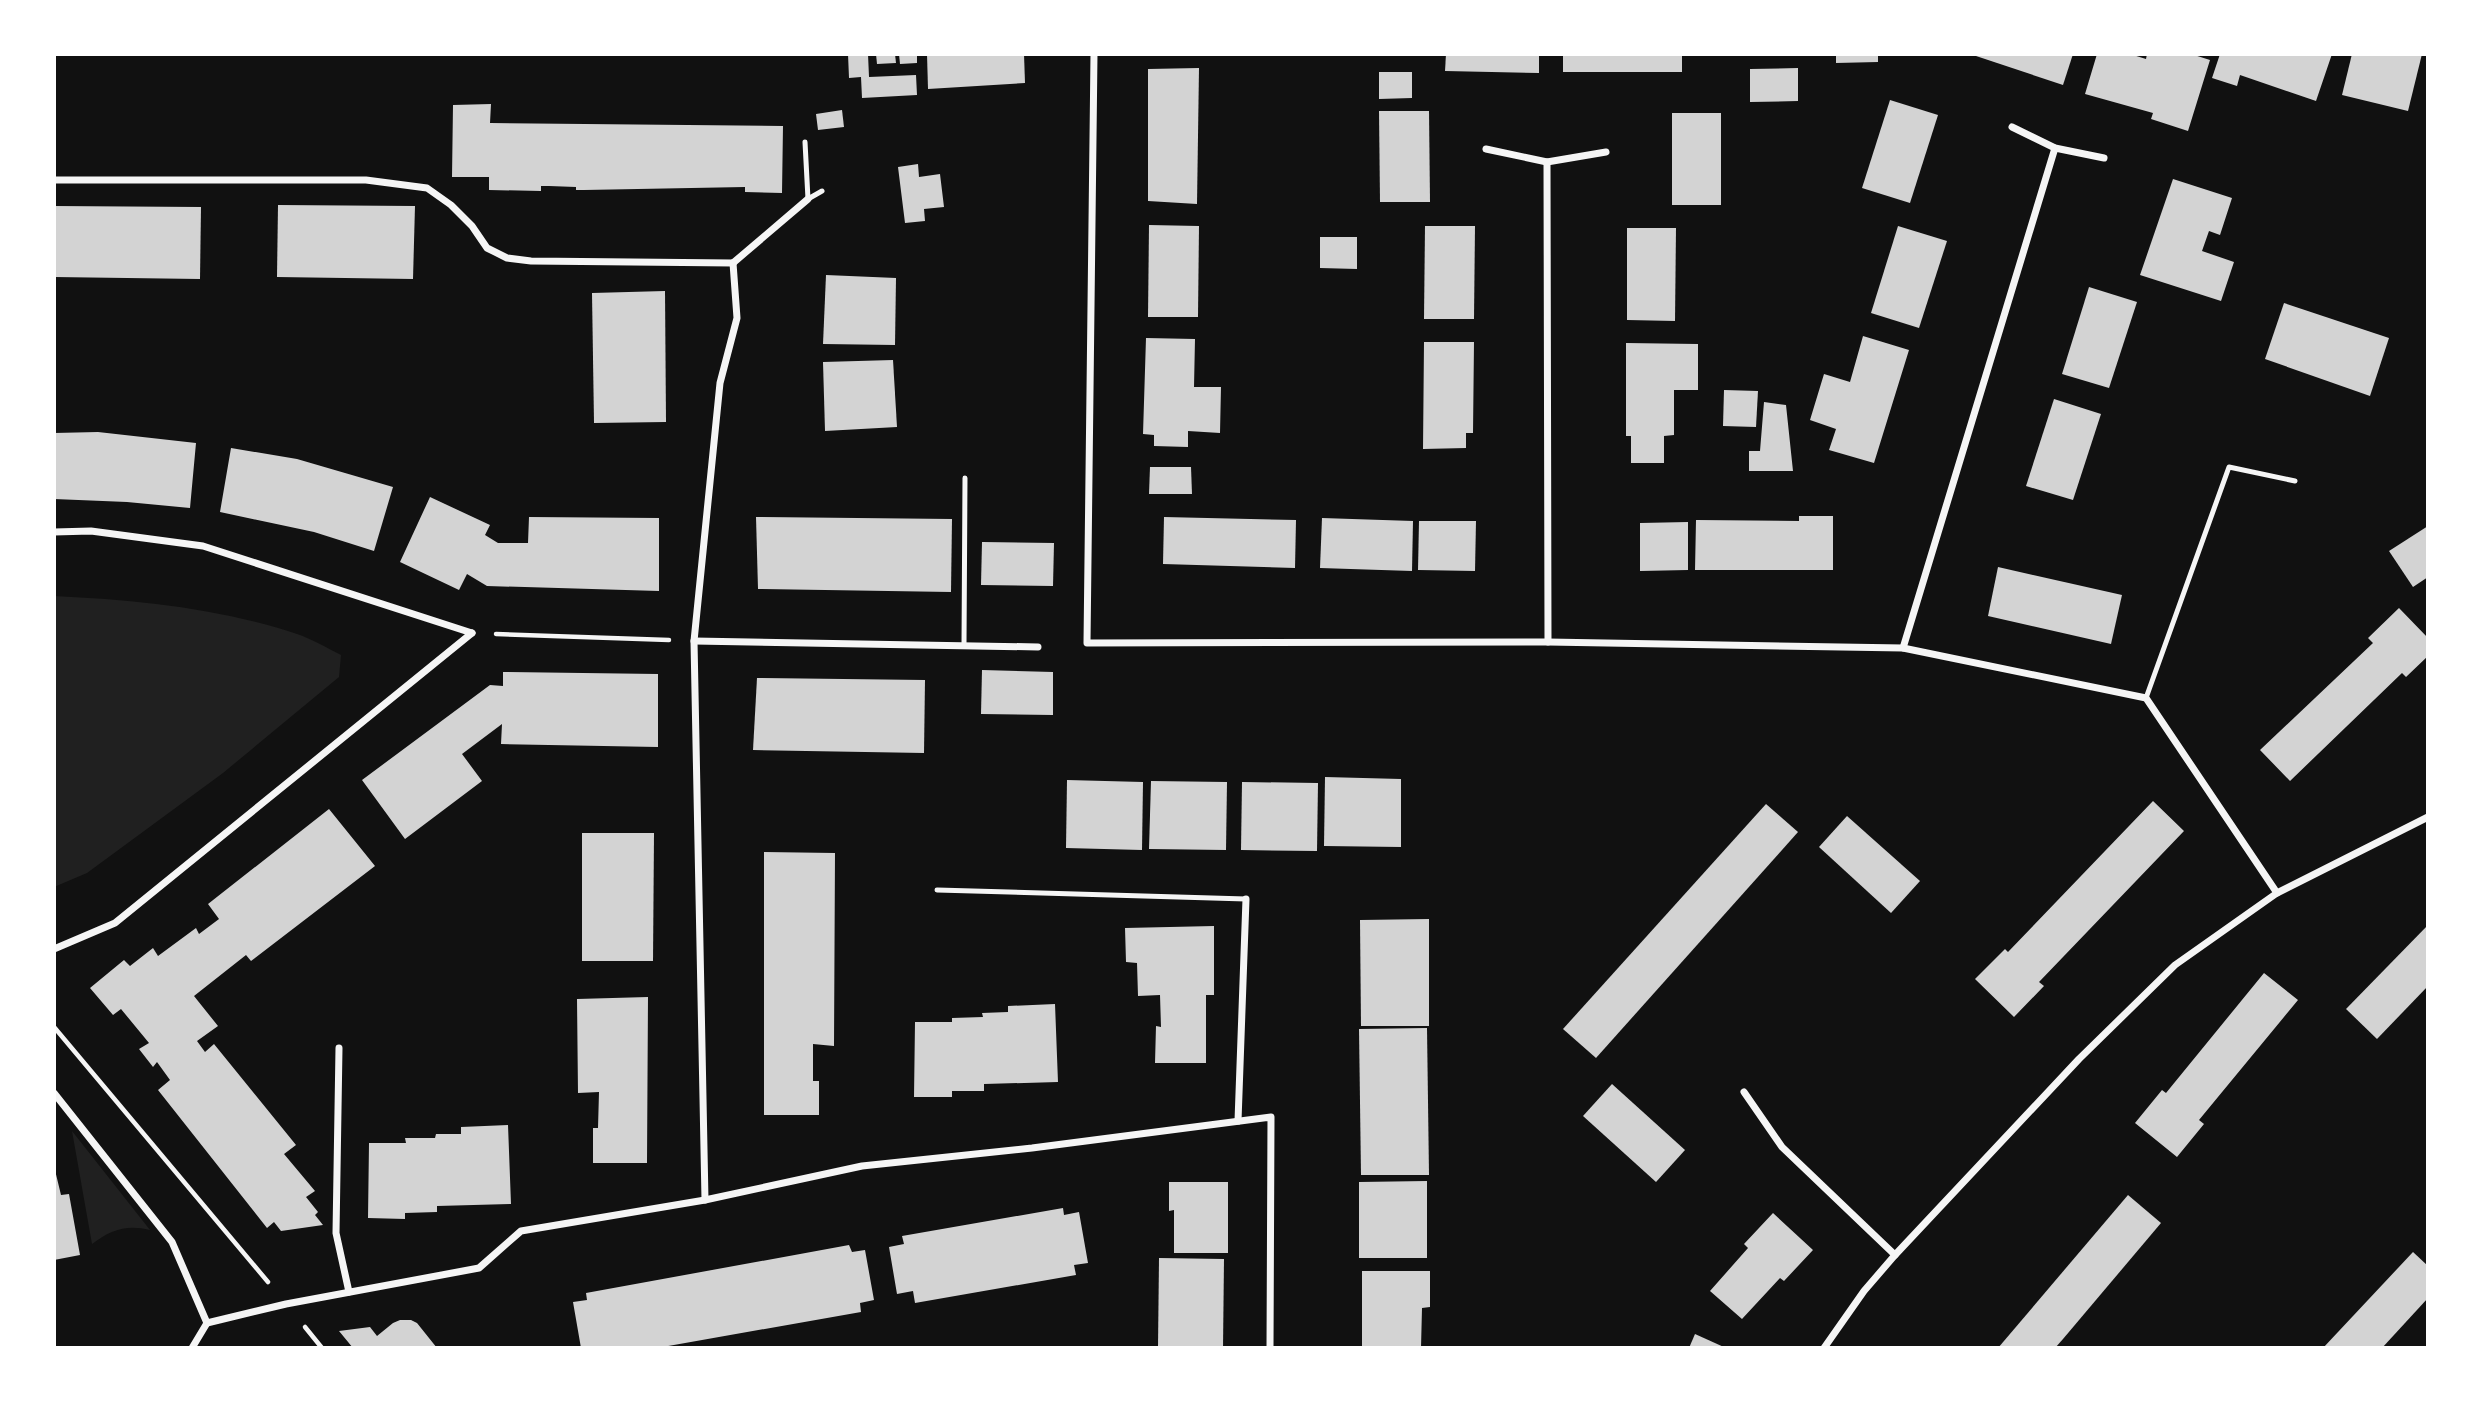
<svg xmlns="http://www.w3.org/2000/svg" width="2482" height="1402" viewBox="0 0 2482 1402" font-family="Signika,sans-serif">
<rect width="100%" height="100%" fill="#111"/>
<g fill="#202020">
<path d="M54,596C137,600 219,608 297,634C312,639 327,648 341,655L339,677L223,773L87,873L54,887Z"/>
<path d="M72,1131L150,1230C127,1224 110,1230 92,1244Z"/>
</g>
<g fill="#d3d3d3">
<polygon points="848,54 868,54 869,77 916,75 917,95 862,98 861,77 849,78"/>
<polygon points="876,54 895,54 896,63 877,64"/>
<polygon points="899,54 917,54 917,63 900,64"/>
<polygon points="927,54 1024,54 1025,83 928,89"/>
<polygon points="1446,54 1539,54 1539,73 1445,71"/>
<rect x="1563" y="54" width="119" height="18"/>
<polygon points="1836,54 1878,54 1878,62 1836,63"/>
<polygon points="1977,54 2073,54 2063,85 1976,56"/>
<polygon points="2097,54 2130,54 2146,59 2147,54 2191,54 2210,60 2188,131 2151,119 2153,113 2085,94"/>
<polygon points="2220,54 2332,54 2316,101 2240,75 2237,86 2212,78"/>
<polygon points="2352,54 2422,54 2408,111 2342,95"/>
<polygon points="1199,68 1197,204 1148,201 1148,69"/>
<polygon points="1798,68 1798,101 1750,102 1750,69"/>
<polygon points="1379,72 1412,72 1412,98 1379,99"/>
<polygon points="1890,100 1938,115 1910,203 1862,188"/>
<polygon points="491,104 490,123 783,126 782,193 745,192 745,187 584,190 576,190 576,187 549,186 541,186 541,191 489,190 489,177 452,177 453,105"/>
<polygon points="842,110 844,127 818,130 816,114"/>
<polygon points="1379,111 1429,111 1430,202 1380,202"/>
<rect x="1672" y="113" width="49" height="92"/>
<polygon points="918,164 919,177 940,174 944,207 924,209 925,221 905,223 898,167"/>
<polygon points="2173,179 2232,198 2220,235 2209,231 2202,251 2234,262 2221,301 2140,275"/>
<polygon points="278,205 415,206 413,279 277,277"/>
<polygon points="54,206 201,207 200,279 54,277"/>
<polygon points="1149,225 1199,226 1198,317 1148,317"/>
<polygon points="1425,226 1475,226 1474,319 1424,319"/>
<polygon points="1898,226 1947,241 1919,328 1871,313"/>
<polygon points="1627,228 1676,228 1675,321 1627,320"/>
<polygon points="1320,237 1357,237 1357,269 1320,268"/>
<polygon points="826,275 896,278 895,345 823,344"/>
<polygon points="2089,287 2137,302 2109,388 2062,374"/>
<polygon points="665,291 666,422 594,423 592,293"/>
<polygon points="2284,303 2389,338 2370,396 2265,359"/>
<polygon points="1863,336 1909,350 1874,463 1829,450 1836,429 1810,420 1824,374 1850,382"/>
<polygon points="1146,338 1195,339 1194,387 1221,387 1220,433 1188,431 1188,447 1154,446 1154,435 1143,434"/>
<polygon points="1424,342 1474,342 1473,433 1466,433 1466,448 1423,449"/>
<polygon points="1626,343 1698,344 1698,390 1674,390 1674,435 1664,436 1664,463 1631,463 1631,436 1626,436"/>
<polygon points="893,360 897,427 825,431 823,362"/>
<polygon points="1724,390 1758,391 1756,427 1723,426"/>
<polygon points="2054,399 2101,414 2073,500 2026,486"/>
<polygon points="1764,402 1786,405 1793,471 1749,471 1749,451 1760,451"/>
<polygon points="98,432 196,443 190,508 127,502 54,499 54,433"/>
<polygon points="231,448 297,459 393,487 374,551 314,532 220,512"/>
<polygon points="1150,467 1191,467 1192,494 1149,494"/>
<polygon points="430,497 490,525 485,535 498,543 528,543 529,517 659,518 659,591 487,586 467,574 459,590 400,562"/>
<polygon points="1799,516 1833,516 1833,570 1695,570 1696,520 1799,521"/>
<polygon points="756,517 952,519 951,592 758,589"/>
<polygon points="1164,517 1296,520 1295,568 1163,564"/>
<polygon points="1322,518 1413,521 1412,571 1320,568"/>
<polygon points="1419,521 1476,521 1475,571 1418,570"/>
<polygon points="1688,522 1688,570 1640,571 1640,523"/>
<polygon points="2428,526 2428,577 2413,587 2389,551"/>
<polygon points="982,542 1054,543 1053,586 981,585"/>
<polygon points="1998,567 2122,595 2111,644 1988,616"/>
<polygon points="2399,608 2428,638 2428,656 2406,677 2402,673 2290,781 2260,750 2373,643 2368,638"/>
<polygon points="982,670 1053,672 1053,715 981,714"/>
<polygon points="503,672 658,674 658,747 501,744 502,724 462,754 482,781 405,839 362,780 490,685 503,686"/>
<polygon points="757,678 925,680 924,753 753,750"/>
<polygon points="1325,777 1401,779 1401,847 1324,846"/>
<polygon points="1067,780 1143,782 1142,850 1066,848"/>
<polygon points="1151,781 1227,782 1226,850 1149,849"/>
<polygon points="1242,782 1318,783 1317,851 1241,850"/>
<polygon points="2153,801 2184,831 2039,982 2044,986 2014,1017 1975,979 2005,949 2008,952"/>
<polygon points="1766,804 1798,832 1596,1058 1563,1029"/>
<polygon points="329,809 375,866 251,961 246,955 194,996 218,1026 197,1041 205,1052 214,1044 296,1145 284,1154 315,1191 306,1197 318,1212 315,1215 323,1225 281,1231 274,1222 267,1228 158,1090 170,1080 157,1062 153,1067 139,1049 149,1043 121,1009 113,1015 90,988 124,960 130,966 153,948 158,956 196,928 199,934 219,919 208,904"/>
<polygon points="1847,816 1920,881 1891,913 1819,847"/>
<polygon points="582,833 654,833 653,961 582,961"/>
<polygon points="764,852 835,853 834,1046 813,1044 813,1081 819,1081 819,1115 764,1115"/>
<polygon points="1429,919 1429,1026 1361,1026 1360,920"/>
<polygon points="2428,925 2428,986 2377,1039 2346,1009"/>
<polygon points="1214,926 1214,995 1206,995 1206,1063 1155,1063 1156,1026 1161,1027 1160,995 1138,996 1137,963 1126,962 1125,928"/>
<polygon points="2264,973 2298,1000 2199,1120 2204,1124 2177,1157 2135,1123 2162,1090 2166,1093"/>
<polygon points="648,997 647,1163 593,1163 593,1128 598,1128 599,1092 578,1093 577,999"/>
<polygon points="1055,1004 1058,1082 984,1084 984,1091 952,1091 952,1097 914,1097 915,1022 952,1022 952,1018 983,1017 982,1013 1008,1012 1008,1006"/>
<polygon points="1427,1028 1429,1175 1361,1175 1359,1029"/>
<polygon points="1612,1084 1685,1150 1656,1182 1583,1116"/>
<polygon points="508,1125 511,1204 437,1206 437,1212 405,1213 405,1219 368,1218 369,1143 406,1143 405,1138 435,1138 436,1134 461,1134 461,1127"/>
<polygon points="54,1166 61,1195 69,1194 80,1255 54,1260"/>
<polygon points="1427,1181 1427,1258 1359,1258 1359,1182"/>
<polygon points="1169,1182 1228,1182 1228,1253 1174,1253 1174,1210 1169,1211"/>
<polygon points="2128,1195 2161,1223 2063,1339 2055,1348 1998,1348"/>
<polygon points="1063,1208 1064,1215 1079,1212 1088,1263 1074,1265 1076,1275 915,1303 913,1291 897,1294 889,1247 904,1244 902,1236"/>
<polygon points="1773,1213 1813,1250 1784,1281 1780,1278 1742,1319 1710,1291 1748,1248 1744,1244"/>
<polygon points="849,1245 852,1252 865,1250 874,1300 860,1303 861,1312 657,1348 581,1348 573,1302 587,1300 586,1293"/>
<polygon points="2413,1252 2428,1266 2428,1298 2382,1348 2323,1348"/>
<polygon points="1159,1258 1224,1259 1223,1348 1158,1348"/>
<polygon points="1362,1271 1430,1271 1430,1307 1422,1308 1421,1348 1362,1348"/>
<polygon points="400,1320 411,1320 417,1323 437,1348 353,1348 339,1331 370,1327 377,1336 393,1323"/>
<polygon points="1695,1334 1726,1348 1689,1348"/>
</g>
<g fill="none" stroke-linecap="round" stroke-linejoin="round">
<g stroke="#f5f5f5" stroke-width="4.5">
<polyline points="496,634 669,640"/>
<polyline points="54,1027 268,1282"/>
<polyline points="305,1327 322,1348"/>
</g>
<g stroke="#f5f5f5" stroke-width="5">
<polyline points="805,142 808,199 822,191"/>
<polyline points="964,645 965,478"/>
<polyline points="2146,698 2229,467 2295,481"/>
<polyline points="937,890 1246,899"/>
</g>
<g stroke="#f5f5f5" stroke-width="7">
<polyline points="1094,54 1087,643 1548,642 1903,648 2146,698 2277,893"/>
<polyline points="2012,127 2055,148 2104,158"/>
<polyline points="1486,149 1547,162 1606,152"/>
<polyline points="1547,162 1548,642"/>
<polyline points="54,180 366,180 427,188 451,205 472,226 487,248 507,258 531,261 733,263"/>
<polyline points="733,263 808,199"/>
<polyline points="54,532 91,531 203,546 472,633"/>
<polyline points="694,641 1038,647"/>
<polyline points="1903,648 2055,148"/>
<polyline points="54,949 115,923 472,633"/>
<polyline points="339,1048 336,1233 349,1292"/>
<polyline points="1744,1092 1782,1147 1895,1255"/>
<polyline points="54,1093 172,1242 207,1323 192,1348"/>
<polyline points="1238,1121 1246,899"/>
<polyline points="705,1200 694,641 720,383 737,318 733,263"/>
<polyline points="207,1323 286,1304 479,1268 521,1231 705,1200 862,1166 1032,1148 1271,1117 1270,1348"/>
<polyline points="1824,1348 1864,1291 1895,1255 2079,1059 2175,965 2277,893 2428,817"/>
</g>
</g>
<rect width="2482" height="1402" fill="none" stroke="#ffffff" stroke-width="112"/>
</svg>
